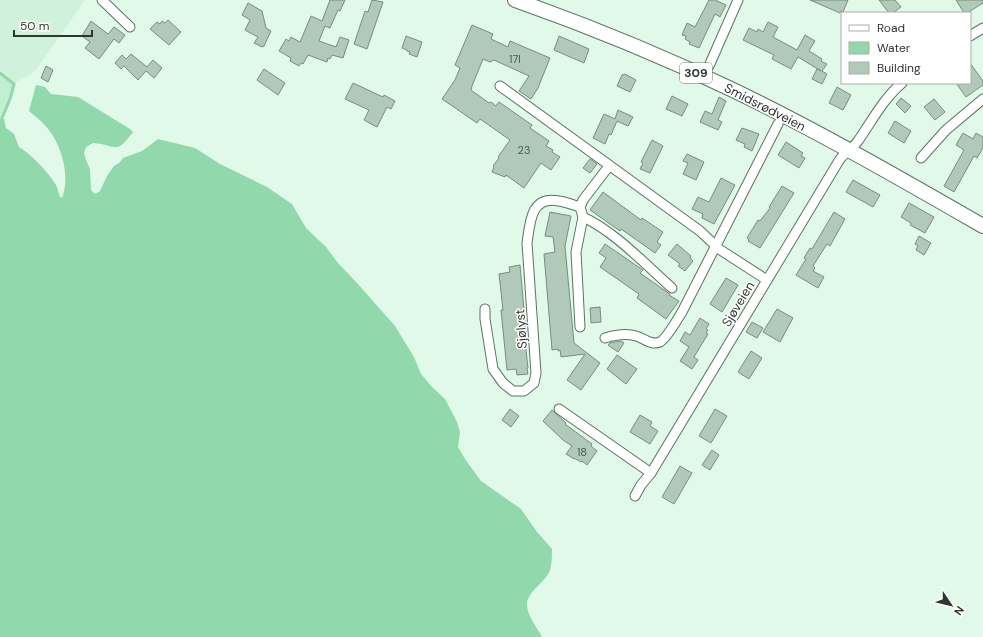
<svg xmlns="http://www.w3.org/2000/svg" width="983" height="637" viewBox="0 0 983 637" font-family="'DM Sans',sans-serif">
<rect width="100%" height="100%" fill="#e0f9e8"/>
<polygon fill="#d0f1db" points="0,0 85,0 35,71 14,84 0,73"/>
<polygon fill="#bff0d0" points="0,73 14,84 10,99 2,118 0,119"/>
<path fill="#91d8ac" d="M36,85L45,87L51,94L78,97L130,129L133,132C115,156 118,145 93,143L86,147L84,153L86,160L90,169L91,190L95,194L100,191L107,176L114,166L119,163L123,158L142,151L158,139L195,148L220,164L267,187L292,204L306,228L326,247L338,263L357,283L395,326L414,357L421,374L432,387L445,399L457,422L460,432L458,447L465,459L481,481L521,509L537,532L552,549C552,555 552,564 550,570C546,582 529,590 527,603C526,615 537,627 542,637H0V119H4L6,128L14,134L19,147C31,154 49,173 56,185C58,189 59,194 60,197L62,198C70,177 63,149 49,130C44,123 36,117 29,111Z"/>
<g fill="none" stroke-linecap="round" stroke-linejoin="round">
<polyline stroke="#91d8ac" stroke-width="3" points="0,73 14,84 10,99 2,118"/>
</g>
<g fill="#b1c9b9" stroke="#778e7f">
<polygon points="330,0 345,0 340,11 338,10 330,28 325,26 319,41 336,47 340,37 349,40 343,58 332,55 330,59 328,58 327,62 308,55 303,64 301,63 299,66 290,61 291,58 279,51 286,39 289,41 291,37 300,42 311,16 322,21"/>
<polygon points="372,0 383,2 367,49 354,44 365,11 368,12"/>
<polygon points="709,0 715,0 726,5 720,17 715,14 699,48 689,44 690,42 685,39 686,36 682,35 687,23 695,27"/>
<polygon points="810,0 848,0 843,12 841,11 840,13"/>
<polygon points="879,0 895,0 901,7 893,13 889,13"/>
<polygon points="956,0 983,0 983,3 967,13 964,13"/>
<polygon points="248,3 262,11 266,28 271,31 264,46 262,47 254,43 258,37 245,30 250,20 242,15"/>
<polygon points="168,20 181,32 169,45 150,29 157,22 160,24 162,21 165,23"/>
<polygon points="91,21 108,34 114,27 125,35 119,43 114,39 99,59 85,48 90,42 82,36"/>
<polygon points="768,22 778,27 773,37 797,50 805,35 815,41 809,51 822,59 821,61 827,64 822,71 827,74 822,84 812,79 817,69 821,71 798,57 791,69 772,59 774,55 743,40 749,28 757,32 758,29 763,32"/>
<polygon points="472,25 493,34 491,39 508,47 510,41 550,58 538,88 531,99 519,91 529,76 494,60 490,62 483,59 472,86 471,90 489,103 491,102 496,106 499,102 532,125 530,128 549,141 546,146 553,150 552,152 560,157 551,170 541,163 524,188 506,175 505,177 492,172 494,167 493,166 499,158 498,157 510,140 480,119 477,123 442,99 455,80 460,68 455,65"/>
<polygon points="406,36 422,42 417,57 409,54 410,52 407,51 407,50 402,48"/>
<polygon points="559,36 589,49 584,63 554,50"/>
<polygon points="131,54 147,67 153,60 162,68 154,78 146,71 138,80 124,66 121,69 115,63 122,55 126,59"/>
<polygon points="970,63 983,81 983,85 966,97 956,83 970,83"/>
<polygon points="46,66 53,70 48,82 41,78"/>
<polygon points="264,69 285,83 278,95 257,80"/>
<polygon points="625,74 636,80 630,92 617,86 622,75"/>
<polygon points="353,83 383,97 384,95 395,101 391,109 387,107 377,127 364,120 369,110 345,99"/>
<polygon points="837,87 851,95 843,110 829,103"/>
<polygon points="672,96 688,104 682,116 666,109"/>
<polygon points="719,97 726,101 718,120 722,122 718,130 700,122 705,111 712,114"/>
<polygon points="901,98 911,106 905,113 896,104"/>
<polygon points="934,99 945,112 935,120 924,107"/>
<polygon points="618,110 633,117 628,126 617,121 611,135 609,134 605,144 593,138 604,114 615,119"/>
<polygon points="895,121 911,131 904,143 888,133"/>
<polygon points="742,128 759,134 752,151 744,147 745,144 736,140"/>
<polygon points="963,133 973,139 976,133 983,137 983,148 977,158 974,156 954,192 944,186 964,150 956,145"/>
<polygon points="652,140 663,146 650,173 640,169 643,163 641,162"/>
<polygon points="786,142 803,153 801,156 805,158 799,168 778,155"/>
<polygon points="687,154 704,162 696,180 683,174 688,163 683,161"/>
<polygon points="590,159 597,164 590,173 583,168"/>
<polygon points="721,178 735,185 714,224 702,218 703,214 692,209 698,197 709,202"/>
<polygon points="853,180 880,195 873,207 846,192"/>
<polygon points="782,186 794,193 760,248 748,241 749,240 747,238 758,220 760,221 770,208 769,207"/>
<polygon points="603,192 641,220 642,218 663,232 657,242 661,245 655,253 621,229 620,231 590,210"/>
<polygon points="909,203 934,217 925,233 910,225 911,223 901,217"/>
<polygon points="550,212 571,216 565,246 574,343 600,363 581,390 567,380 585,354 561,357 560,350 558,351 558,349 552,350 544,254 555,252 553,237 545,236"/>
<polygon points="834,212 845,219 830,246 827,244 813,266 815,268 813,271 824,277 818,288 796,275 806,259 804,258 810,248 812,249"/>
<polygon points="919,236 931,243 924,255 916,250 918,246 915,244"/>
<polygon points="605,244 643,270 640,273 670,294 669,295 679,301 666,319 637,298 639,294 600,267 606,258 599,253"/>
<polygon points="677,244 691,256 690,258 693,261 685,271 678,266 680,264 668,255"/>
<polygon points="520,265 526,332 524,332 528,368 527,368 528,374 517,375 516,369 507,370 501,310 503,310 499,274 510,272 509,267"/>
<polygon points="726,278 738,285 722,312 710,304"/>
<polygon points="600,307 601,322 591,323 590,308"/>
<polygon points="777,309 793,318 780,342 763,332"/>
<polygon points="700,318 709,324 706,329 708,330 706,333 708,334 694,357 698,360 692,369 680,361 689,347 680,341 685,332 690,335"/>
<polygon points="752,322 763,328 757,338 746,332"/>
<polygon points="621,341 624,343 618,352 608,345 610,343"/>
<polygon points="751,351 762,358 749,379 738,372"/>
<polygon points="617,355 637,369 626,384 607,369"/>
<polygon points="510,409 519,416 511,427 502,420"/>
<polygon points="715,409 727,416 711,443 699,436"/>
<polygon points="552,410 566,423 565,424 592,444 591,446 597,451 587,465 582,461 581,462 574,458 574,459 566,454 572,446 563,440 543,421"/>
<polygon points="640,415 652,422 650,426 658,431 650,444 630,432"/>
<polygon points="712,450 719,455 710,470 702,465"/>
<polygon points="680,466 692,473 674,504 662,497"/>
</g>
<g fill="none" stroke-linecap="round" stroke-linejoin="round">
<g stroke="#5c7364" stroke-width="11">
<g id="street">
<polyline points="102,0 130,27"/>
<polyline points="970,36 983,28"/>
<polyline points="709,66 738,0"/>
<polyline points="500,86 700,231 719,249 767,280"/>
<polyline points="921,158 946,130 983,99"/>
<polyline points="580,207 583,217 576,252 580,327"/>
<path d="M583,217C614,231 646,265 672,288"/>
<path d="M485,309V319L493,369L503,383L513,391H524L534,383L536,373L527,243C530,222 531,195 559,201C566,202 573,205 580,207L583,200L609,166"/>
<path d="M605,338C615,335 626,333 636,336C644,338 651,346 660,342C667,338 677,320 682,312L778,124"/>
<polyline points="559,409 651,473"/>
<path d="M635,496L641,485L651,473L840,159C845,153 853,148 858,141C872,121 883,99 902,83"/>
</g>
</g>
<g stroke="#5c7364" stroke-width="16">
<path id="primary" d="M515,0C589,26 662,56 733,90C818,131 901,179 983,226"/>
</g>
<use href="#street" stroke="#fff" stroke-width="9"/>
<use href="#primary" stroke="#fff" stroke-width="14"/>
</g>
<g text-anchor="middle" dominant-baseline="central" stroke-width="3" stroke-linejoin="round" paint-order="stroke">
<g font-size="11" fill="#4e5b52">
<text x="515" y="59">17I</text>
<text x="524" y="150">23</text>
<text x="582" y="452">18</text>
</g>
<rect fill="#fff" stroke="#6c726e" stroke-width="1" x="680" y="63" width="32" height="20" rx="3"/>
<g font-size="12" font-weight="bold" fill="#2d3630">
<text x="696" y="73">309</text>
</g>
<g font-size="13" fill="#2d3630" stroke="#fff">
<text transform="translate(765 107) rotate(27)">Smidsrødveien</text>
<text transform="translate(738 304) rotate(-59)">Sjøveien</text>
<text transform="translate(521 329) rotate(-94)">Sjølyst</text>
</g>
</g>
<rect x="841" y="12" width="130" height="72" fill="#ffffff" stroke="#abafac"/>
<rect x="849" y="25" width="20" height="6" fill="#ffffff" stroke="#abafac"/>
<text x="877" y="32" font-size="12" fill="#2d3630">Road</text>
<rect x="849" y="42" width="20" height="12" fill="#91d8ac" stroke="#abafac"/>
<text x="877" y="52" font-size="12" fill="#2d3630">Water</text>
<rect x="849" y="62" width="20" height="12" fill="#b1c9b9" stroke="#abafac"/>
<text x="877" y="72" font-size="12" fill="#2d3630">Building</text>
<g transform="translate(951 605) rotate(125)" stroke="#ffffff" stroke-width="3" paint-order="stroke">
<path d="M0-3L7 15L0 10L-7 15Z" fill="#2d3630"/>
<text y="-6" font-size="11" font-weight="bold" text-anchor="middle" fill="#2d3630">N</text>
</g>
<path d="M14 30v6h78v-6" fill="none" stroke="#2d3630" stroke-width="2"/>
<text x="20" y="30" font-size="12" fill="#2d3630" stroke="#ffffff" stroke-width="3" paint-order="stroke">50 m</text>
</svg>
